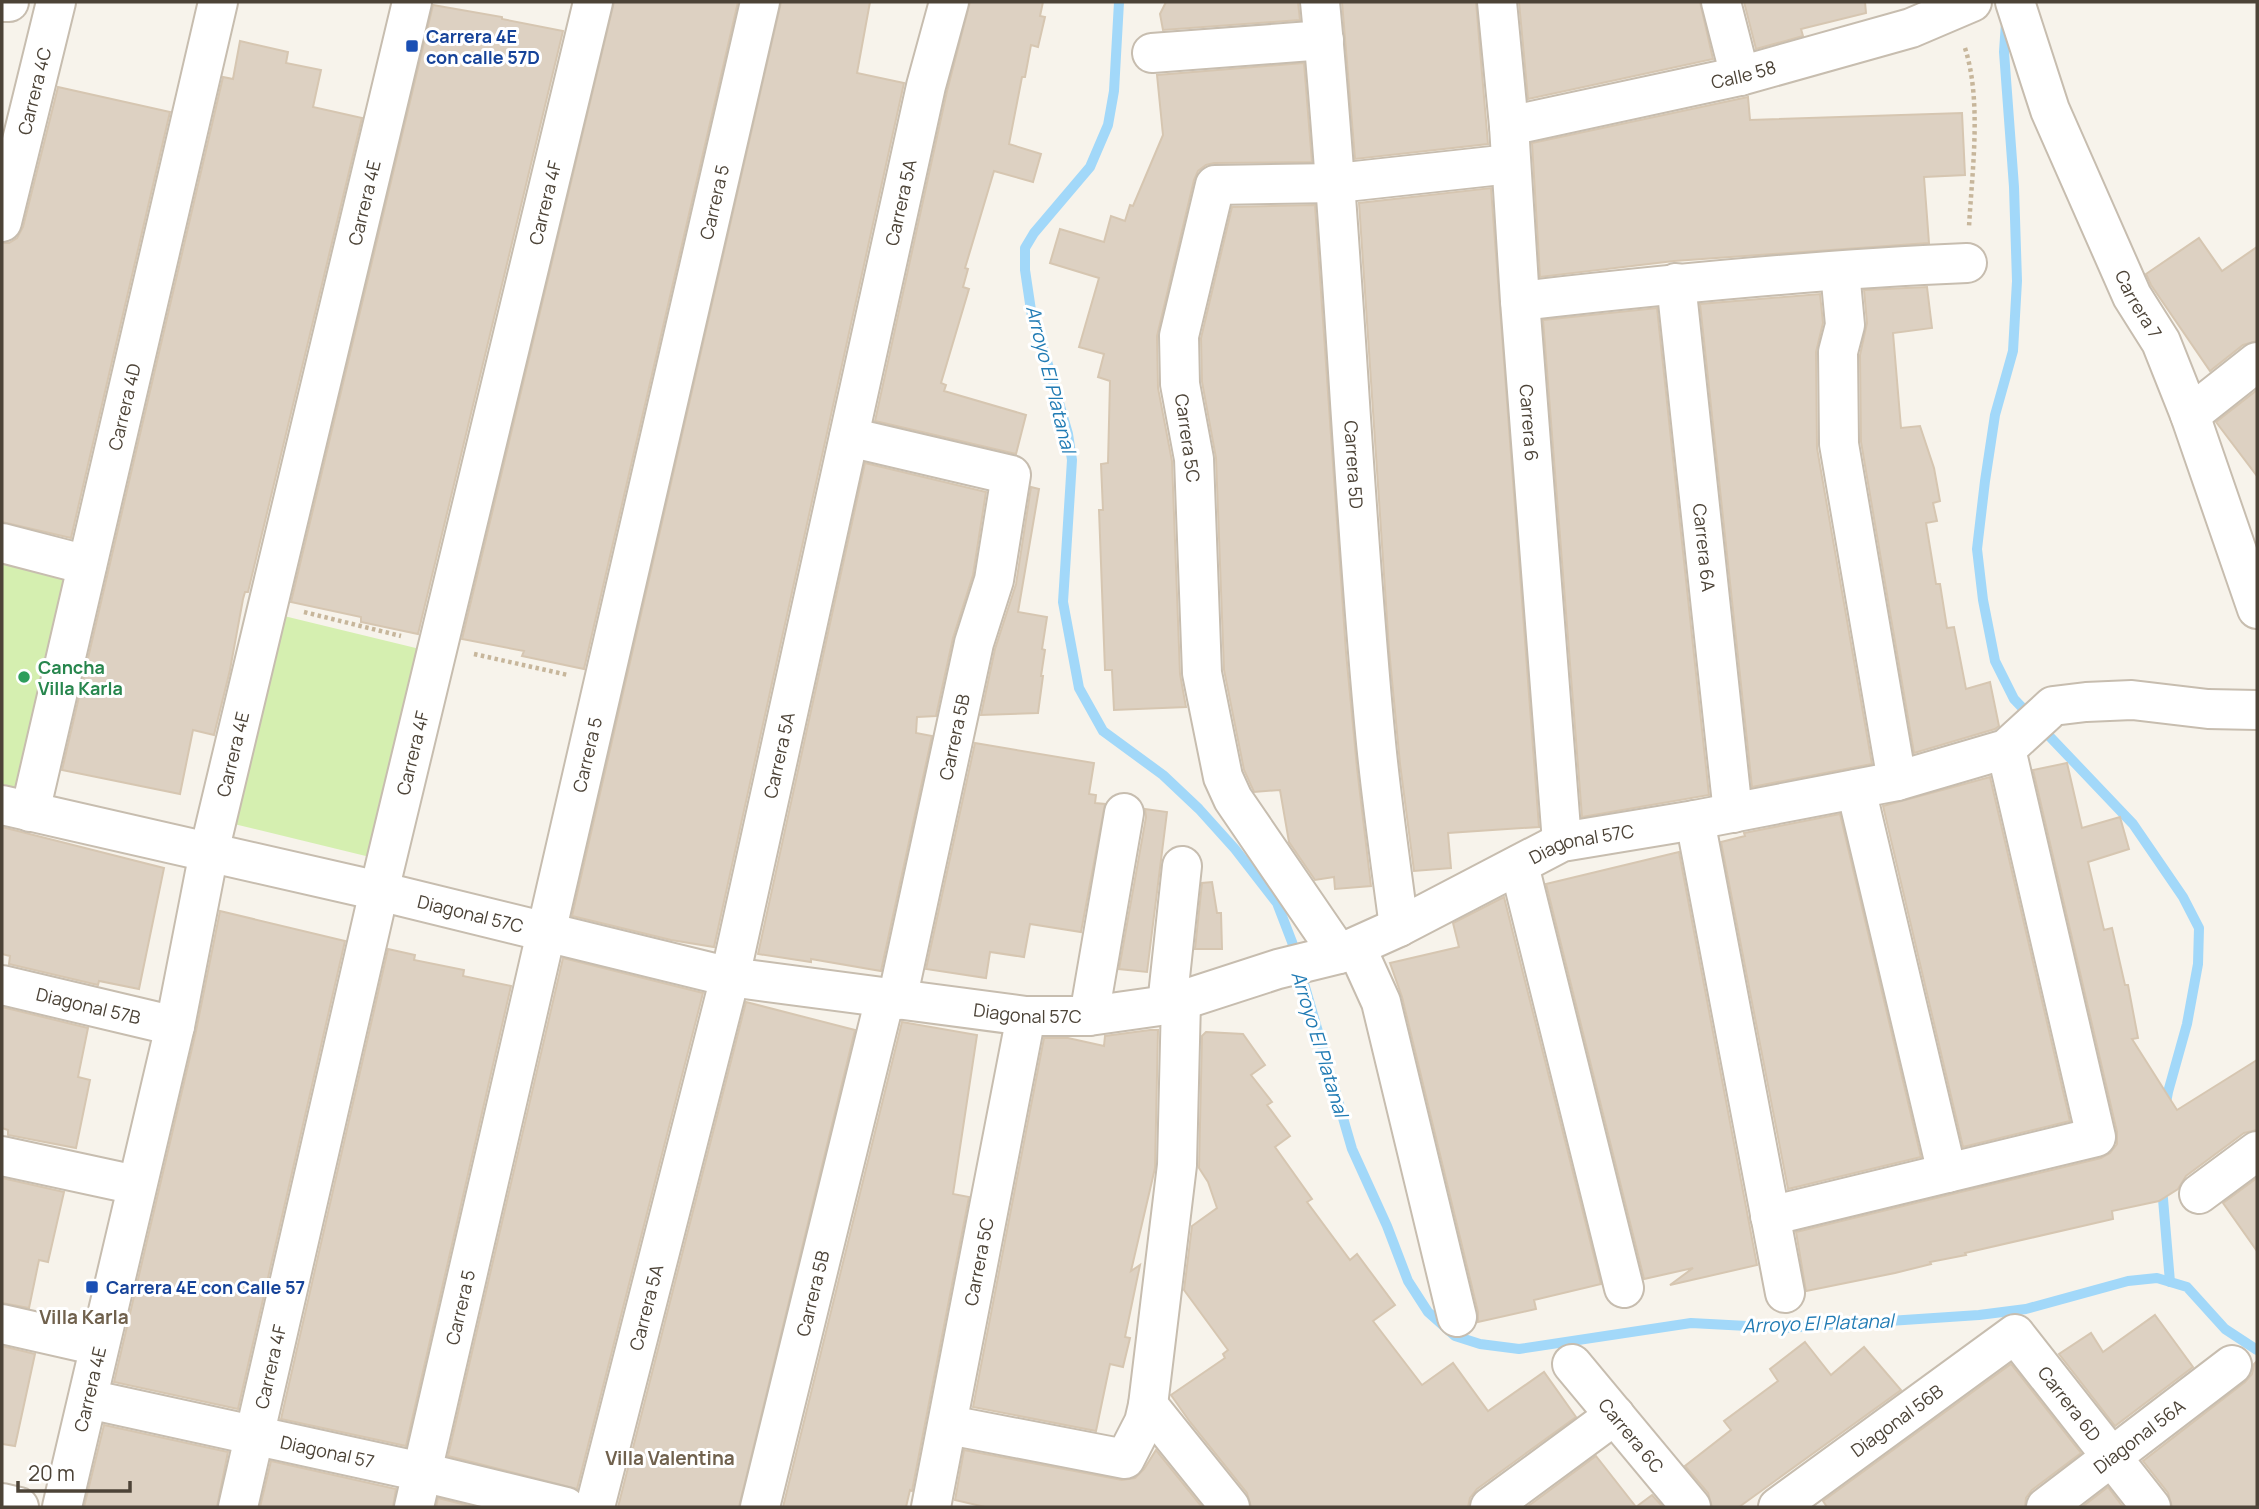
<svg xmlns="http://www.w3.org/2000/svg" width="2259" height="1509" viewBox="0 0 2259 1509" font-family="Manrope,sans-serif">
<rect width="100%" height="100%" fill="#f7f3eb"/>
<g fill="#d5efb0">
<polygon points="2,551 75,567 18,791 2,787"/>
<polygon points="284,616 424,650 374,858 234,824"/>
</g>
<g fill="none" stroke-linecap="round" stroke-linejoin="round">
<g stroke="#a2d8f9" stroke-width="10">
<polyline points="1119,2 1114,91 1108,125 1090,167 1034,233 1025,248 1025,270 1032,317 1044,351 1068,434 1072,460 1063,602 1079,688 1103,731 1163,775 1199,809 1235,849 1277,903 1292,942 1352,1149 1387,1226 1408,1281 1428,1312 1455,1336 1480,1344 1519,1349 1691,1323 1784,1328 1979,1315 2026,1309 2128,1281 2157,1278 2187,1287 2225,1329 2257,1350"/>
<polyline points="2006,22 2004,52 2014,187 2017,281 2013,351 1995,415 1985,481 1977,549 1983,600 1995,661 2014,699 2133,824 2183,897 2199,928 2198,964 2187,1024 2168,1092 2165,1108"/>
<polyline points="2162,1187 2170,1282"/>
</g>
</g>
<g fill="#ddd1c2" stroke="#d6c6b1" stroke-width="2">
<polygon points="614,2 738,2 584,669 522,656 524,651 462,639"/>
<polygon points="781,2 870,2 857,73 904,83 714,947 671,940 572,916"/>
<polygon points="970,2 1043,2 1040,16 1045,17 1038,47 1031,45 1025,77 1022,77 1009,144 1041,154 1033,182 994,171 965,268 968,269 963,287 969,289 941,383 946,385 944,391 1026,415 1016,454 875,421 947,91"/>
<polygon points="1166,2 1298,2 1300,20 1163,30 1160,14"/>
<polygon points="1342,2 1476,2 1488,144 1355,159"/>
<polygon points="1519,2 1700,2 1713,59 1528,99"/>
<polygon points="1744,2 1865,2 1866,13 1801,29 1803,36 1756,49"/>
<polygon points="433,5 502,17 502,19 563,31 418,634 361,622 361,617 291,602"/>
<polygon points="240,41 288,52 286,63 321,70 313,107 362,118 248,592 245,592 243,599 230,670 214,735 193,730 180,794 62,770 223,77 233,79"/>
<polygon points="1304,63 1312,162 1214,163 1206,165 1198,171 1194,180 1157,336 1158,388 1172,461 1180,674 1186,707 1114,710 1112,670 1105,670 1099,510 1103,510 1101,464 1108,463 1110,381 1098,377 1104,354 1079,347 1099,278 1050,263 1060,229 1104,242 1111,216 1125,221 1130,205 1133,206 1163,135 1157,75"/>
<polygon points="58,87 170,112 71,538 2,522 2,243 9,243 17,238 23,227"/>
<polygon points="1748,97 1750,120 1962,113 1965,175 1924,177 1929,243 1674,261 1540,277 1532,143"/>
<polygon points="1491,188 1539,827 1448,833 1451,868 1414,871 1400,764 1389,649 1359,203"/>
<polygon points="1315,205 1346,652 1357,768 1371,886 1335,889 1334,877 1315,880 1289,842 1280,790 1254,792 1244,770 1224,670 1216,458 1202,382 1201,338 1232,207"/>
<polygon points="2199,238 2222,271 2257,247 2257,341 2243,345 2210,371 2151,285 2146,274"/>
<polygon points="1927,287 1932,328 1893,333 1901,428 1920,426 1934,468 1940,501 1933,503 1937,521 1926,523 1936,584 1940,584 1947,628 1954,627 1966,689 1990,682 1999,726 1995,729 1914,753 1861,442 1860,355 1867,323 1864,290"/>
<polygon points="1820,294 1823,323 1816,352 1817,448 1872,764 1752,787 1700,304"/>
<polygon points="1657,308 1709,795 1582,817 1543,320"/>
<polygon points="2257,390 2257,476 2216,422"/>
<polygon points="865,463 986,492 973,575 953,638 936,716 917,717 916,733 932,736 881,971 811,959 811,962 758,954"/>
<polygon points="1031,487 1039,489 1018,612 1047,617 1042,649 1045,650 1041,676 1043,676 1038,713 981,715 995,649 1016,584"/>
<polygon points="975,743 1094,763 1089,794 1096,795 1095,803 1105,804 1081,932 1030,924 1024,957 990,952 986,978 926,969"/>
<polygon points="2067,763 2082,828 2120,817 2129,849 2088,862 2104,930 2112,928 2125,985 2128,985 2138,1038 2132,1039 2177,1110 2257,1060 2257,1130 2244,1133 2186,1176 2178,1189 2159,1201 2112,1211 2113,1219 1965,1253 1966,1255 1930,1262 1931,1264 1895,1273 1806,1291 1796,1232 2101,1158 2110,1153 2117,1144 2117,1132 2033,770"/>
<polygon points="1990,777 2070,1121 1963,1147 1883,806"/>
<polygon points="1145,809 1167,812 1147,972 1119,969 1146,817"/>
<polygon points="1840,814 1921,1157 1788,1189 1721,842 1745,836 1744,833"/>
<polygon points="2,827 164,868 139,989 99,981 98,985 9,964 10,956 2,954"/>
<polygon points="1679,852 1757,1265 1670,1285 1693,1268 1644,1279 1546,884"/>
<polygon points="1212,882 1217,913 1221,913 1222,949 1195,949 1202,883"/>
<polygon points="1504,897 1601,1284 1534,1300 1536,1309 1478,1322 1478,1312 1402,997 1390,963 1459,947 1453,923"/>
<polygon points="220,911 345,941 238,1409 114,1382 196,1031"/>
<polygon points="388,949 415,955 414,960 464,970 463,976 511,986 406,1446 281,1419"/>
<polygon points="563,958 703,993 577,1489 448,1456"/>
<polygon points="746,1002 855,1030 739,1507 618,1507"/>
<polygon points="2,1007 88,1028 78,1077 90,1080 76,1148 8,1135 8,1130 2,1128"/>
<polygon points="902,1022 977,1035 953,1194 969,1197 912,1491 910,1490 906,1507 783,1507"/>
<polygon points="1150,1030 1158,1030 1155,1168 1131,1271 1140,1265 1125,1337 1130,1338 1123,1367 1110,1364 1096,1431 973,1407 1044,1038 1068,1038 1104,1046 1105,1036"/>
<polygon points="1206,1032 1243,1034 1265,1065 1251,1075 1272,1102 1267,1105 1290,1136 1275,1147 1312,1199 1307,1202 1350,1260 1357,1254 1395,1305 1373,1321 1422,1385 1453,1363 1488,1411 1544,1372 1576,1417 1477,1489 1470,1498 1468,1507 1251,1507 1247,1493 1190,1422 1171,1395 1225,1358 1223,1354 1228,1350 1184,1290 1192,1226 1217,1208 1208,1182 1199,1168 1202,1036"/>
<polygon points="2,1178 64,1192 48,1262 39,1260 29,1308 2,1303"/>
<polygon points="2257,1178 2257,1251 2223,1203"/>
<polygon points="2155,1315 2193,1367 2115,1426 2059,1354 2091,1333 2103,1352"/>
<polygon points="1805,1342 1831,1375 1864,1347 1901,1390 1739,1507 1712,1507 1708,1493 1685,1466 1731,1430 1724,1421 1778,1381 1770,1369"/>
<polygon points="2,1346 35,1354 15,1446 2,1444"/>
<polygon points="2257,1361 2257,1507 2172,1507 2168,1493 2143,1461 2245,1382 2252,1374 2254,1364"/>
<polygon points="2011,1364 2081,1453 2032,1490 2026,1498 2025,1507 1827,1507 1823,1501"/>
<polygon points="104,1425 228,1452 217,1507 84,1507"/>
<polygon points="964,1450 1122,1480 1135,1478 1144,1469 1156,1450 1202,1507 985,1507 955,1500"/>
<polygon points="1596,1456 1636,1507 1527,1507"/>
<polygon points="271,1461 396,1489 393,1507 260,1507"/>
<polygon points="2108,1487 2123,1507 2082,1507"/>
<polygon points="1652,1495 1663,1507 1636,1507"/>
<polygon points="438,1498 474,1507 436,1507"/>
</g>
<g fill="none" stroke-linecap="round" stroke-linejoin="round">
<g stroke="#c7bdaf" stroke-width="42">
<g id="minor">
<polyline points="2,2 9,2"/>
<path id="s1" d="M1320,2C1344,248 1352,496 1376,743C1382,804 1391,866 1399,927"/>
<path id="s2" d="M1497,2L1509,126L1520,301L1562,842"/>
<polyline points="1721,2 1740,76"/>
<path id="s3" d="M2015,2L2050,110L2132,296L2161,342L2190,415L2257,609"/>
<polyline points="1152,53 1324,40"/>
<path id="s4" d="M1509,126L1740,76L1911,28L1972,2"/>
<path id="s5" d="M2,222L56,2"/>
<polyline points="1840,271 1845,325 1838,352 1839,444 1897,781"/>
<path id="s6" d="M1676,283L1733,813"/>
<path d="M1520,301C1668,284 1817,269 1967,263"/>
<polyline points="2190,415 2257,362"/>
<polyline points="849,437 1011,475 994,580 974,643 897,1000"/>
<polyline points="2,543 87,565"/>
<polyline points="1856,789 1947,1173"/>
<path id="s7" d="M2,805L379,891L730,977L1026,1016H1089L1167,1005L1278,969L1339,954L1399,927L1562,842L1695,820L1897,781L2006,749L2053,706L2086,702L2132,700L2208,709L2257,710"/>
<path id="s8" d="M30,812L218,2"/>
<polyline points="1695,820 1785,1293"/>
<polyline points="1519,865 1624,1288"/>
<polyline points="1356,947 1381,1002 1457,1317"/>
<polyline points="1339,954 1233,799 1223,777 1202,673 1194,459 1180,384 1179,336 1215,185 1337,183 1510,164"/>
<path id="s9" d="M2,985L175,1026"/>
<polyline points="1167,1005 1182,866"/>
<polyline points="1089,1016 1124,813"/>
<polyline points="2,1156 136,1185"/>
<polyline points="2199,1194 2257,1151"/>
<polyline points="1770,1216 2096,1137 2006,749"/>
<polyline points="2,1324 99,1346"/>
<path id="s10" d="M1572,1364L1691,1507"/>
<path id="s11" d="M88,1399L422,1472L566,1507"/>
<polyline points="1148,1405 1230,1507"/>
<polyline points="949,1425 1125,1459 1144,1422 1148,1405 1177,1165 1181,1001"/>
<polyline points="2,1503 19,1507"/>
<path id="s12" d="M62,1507L175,1026L209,852L412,2"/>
<path id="s13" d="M238,1507L379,891L593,2"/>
<path id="s14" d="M414,1507L760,2"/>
<path id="s15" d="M595,1507L730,977L926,86L949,2"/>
<path id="s16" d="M760,1507L885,998"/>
<path id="s17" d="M931,1507L1026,1016"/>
<polyline points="1490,1507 1615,1415"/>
<path id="s18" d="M1778,1507L2015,1334L2151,1507"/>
<path id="s19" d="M2046,1507L2232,1365"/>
</g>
</g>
<g stroke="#c7b69b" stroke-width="4.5" stroke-dasharray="3.5 3.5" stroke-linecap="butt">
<path d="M1965,48C1982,101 1972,171 1969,227"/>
<polyline points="304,612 401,636"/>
<polyline points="474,654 568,675"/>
</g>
<use href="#minor" stroke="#fff" stroke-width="38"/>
</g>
<g fill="#1a4fb4" stroke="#fff" stroke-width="2.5">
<rect x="405" y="39" width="14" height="14" rx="3.5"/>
<rect x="85" y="1280" width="14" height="14" rx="3.5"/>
</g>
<circle fill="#2e9e5b" stroke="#fff" stroke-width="2.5" cx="24" cy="677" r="7"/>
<g text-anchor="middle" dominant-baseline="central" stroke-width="6" stroke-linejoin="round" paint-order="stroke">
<g font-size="18" font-weight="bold" fill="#164399" stroke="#fff" text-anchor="start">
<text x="426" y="36">Carrera 4E<tspan x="426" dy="21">con calle 57D</tspan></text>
<text x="106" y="1287">Carrera 4E con Calle 57</text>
</g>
<g font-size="18" fill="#4c4337" stroke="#fff">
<text stroke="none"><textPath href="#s4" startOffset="240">Calle 58</textPath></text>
<text stroke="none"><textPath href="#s5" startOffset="135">Carrera 4C</textPath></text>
<text stroke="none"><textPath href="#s12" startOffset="1339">Carrera 4E</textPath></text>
<text stroke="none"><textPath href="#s13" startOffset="1340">Carrera 4F</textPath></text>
<text stroke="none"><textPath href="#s14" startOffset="1339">Carrera 5</textPath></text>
<text stroke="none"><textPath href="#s15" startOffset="1340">Carrera 5A</textPath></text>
<text stroke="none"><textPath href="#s3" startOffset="327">Carrera 7</textPath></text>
<text stroke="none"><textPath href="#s8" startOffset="416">Carrera 4D</textPath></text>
<text stroke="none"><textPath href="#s2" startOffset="422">Carrera 6</textPath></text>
<text transform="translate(1188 438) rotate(82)">Carrera 5C</text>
<text stroke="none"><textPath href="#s1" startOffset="464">Carrera 5D</textPath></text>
<text stroke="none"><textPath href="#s6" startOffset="266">Carrera 6A</textPath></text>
<text transform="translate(954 737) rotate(-78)">Carrera 5B</text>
<text stroke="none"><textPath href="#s12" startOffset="772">Carrera 4E</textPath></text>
<text stroke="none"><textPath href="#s13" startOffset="774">Carrera 4F</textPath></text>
<text stroke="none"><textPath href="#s14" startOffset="772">Carrera 5</textPath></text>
<text stroke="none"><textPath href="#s15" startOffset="774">Carrera 5A</textPath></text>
<text stroke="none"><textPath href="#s7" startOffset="1636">Diagonal 57C</textPath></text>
<text stroke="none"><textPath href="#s7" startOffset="481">Diagonal 57C</textPath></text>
<text stroke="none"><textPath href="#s9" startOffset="89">Diagonal 57B</textPath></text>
<text stroke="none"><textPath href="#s7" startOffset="1048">Diagonal 57C</textPath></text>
<text stroke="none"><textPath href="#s17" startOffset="250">Carrera 5C</textPath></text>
<text stroke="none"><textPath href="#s16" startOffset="220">Carrera 5B</textPath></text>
<text stroke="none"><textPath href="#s14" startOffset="205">Carrera 5</textPath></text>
<text stroke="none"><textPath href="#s15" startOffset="206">Carrera 5A</textPath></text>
<text stroke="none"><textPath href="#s13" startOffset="144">Carrera 4F</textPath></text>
<text stroke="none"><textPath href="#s12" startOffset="121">Carrera 4E</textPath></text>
<text stroke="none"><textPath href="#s18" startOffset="382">Carrera 6D</textPath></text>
<text stroke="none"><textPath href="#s18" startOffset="147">Diagonal 56B</textPath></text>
<text stroke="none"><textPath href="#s10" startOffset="93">Carrera 6C</textPath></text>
<text stroke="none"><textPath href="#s19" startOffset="117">Diagonal 56A</textPath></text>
<text stroke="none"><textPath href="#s11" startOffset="245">Diagonal 57</textPath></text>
</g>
<g font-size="18" font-weight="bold" fill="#27864d" stroke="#fff" text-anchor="start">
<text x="38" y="667">Cancha<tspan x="38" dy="21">Villa Karla</tspan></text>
</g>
<g font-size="19" font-style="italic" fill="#207bb4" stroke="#fff">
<text transform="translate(1051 379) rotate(76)">Arroyo El Platanal</text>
<text transform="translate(1320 1044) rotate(73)">Arroyo El Platanal</text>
<text transform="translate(1818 1323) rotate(-2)">Arroyo El Platanal</text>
</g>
<g font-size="19" font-weight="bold" fill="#70614d" stroke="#fff">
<text x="84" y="1317">Villa Karla</text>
<text x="670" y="1458">Villa Valentina</text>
</g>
</g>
<rect width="2259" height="1509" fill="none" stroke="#4c4337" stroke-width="7"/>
<path d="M18 1481v10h112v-10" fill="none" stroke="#4c4337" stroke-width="3.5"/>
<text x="28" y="1481" font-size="21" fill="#4c4337" stroke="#ffffff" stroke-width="5" paint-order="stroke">20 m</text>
</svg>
